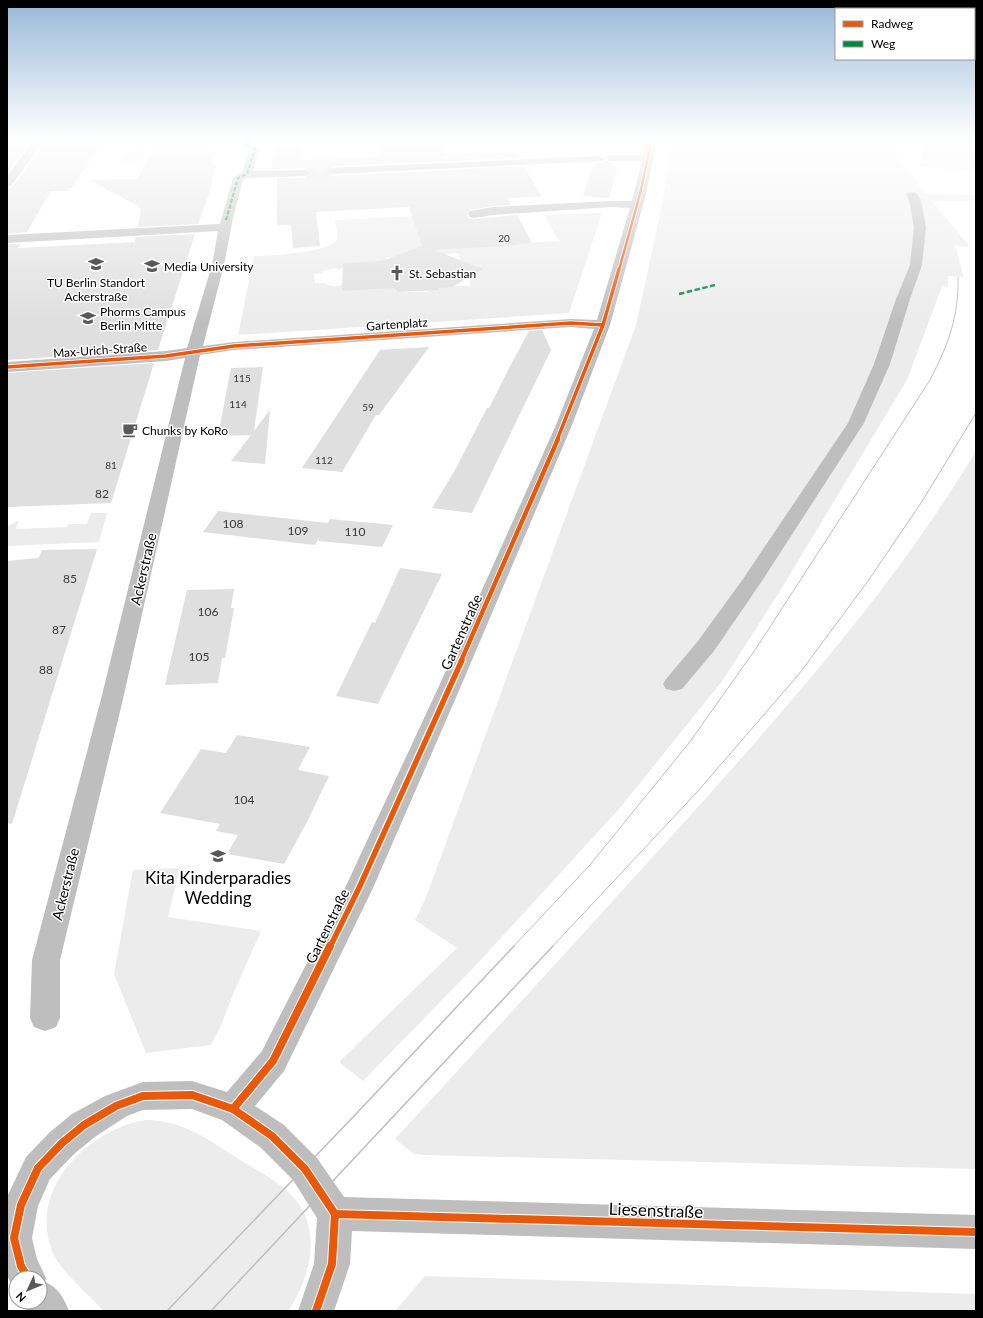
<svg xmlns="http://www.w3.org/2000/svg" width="983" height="1318" viewBox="0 0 983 1318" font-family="Lato,sans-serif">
<rect width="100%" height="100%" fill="#fff"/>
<g fill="#ececec" fill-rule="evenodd">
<polygon points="673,138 882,138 926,194 976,195 976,201 932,201 970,247 955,246 964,277 948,276 948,287 942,286 907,380 780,591 723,680 619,809 479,962 363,1081 340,1063 341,1060 457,948 415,920 425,900 636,325 662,205"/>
<polygon points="909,138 976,138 976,171 921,167 922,139"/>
<polygon points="148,150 145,159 142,161 120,161 124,154 128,153 130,151"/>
<path d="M602,213L569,313L238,335L254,256C272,256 328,253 338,239L335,220L417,216L503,244L504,246L519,245V243L559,241L544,215ZM457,253L459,254V257H461L459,258L461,261L475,266L468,278L469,281H472L469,282L472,286H438L427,292H397L396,289L392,288L342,284C338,288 331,285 325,285V283H315L314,274L323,273V271L337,268L339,270L342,268L383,261L387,259V257H398V255H443Z"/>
<path d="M976,451V1169L425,1155L414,1154L395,1139C496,1029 597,919 697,808C798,695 898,581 976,451Z"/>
<polygon points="91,513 107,513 99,542 7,546 7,527 19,520 16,529 67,527 68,524 87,524"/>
<polygon points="180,868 168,917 261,931 234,992 220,1028 211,1045 146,1053 114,974 133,870"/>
<path d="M146,1120C184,1121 206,1138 237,1158C256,1170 279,1181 294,1198C323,1231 310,1279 288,1311H104C89,1295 60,1271 52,1251C28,1188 89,1129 146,1120Z"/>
<polygon points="425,1276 976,1294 976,1311 395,1311"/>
</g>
<g fill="#dfdfdf">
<polygon points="64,138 104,138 70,191 51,191 27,232 7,234 7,188 12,187 44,144 60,143"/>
<polygon points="438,140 443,154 515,151 520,158 332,166 326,172 332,176 524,166 542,197 508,198 511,205 493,206 470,210 467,215 470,218 474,219 517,215 532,243 519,243 519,245 434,250 483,269 452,287 439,288 439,290 397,292 396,289 392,288 342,291 343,263 383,261 382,260 387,259 422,246 409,207 316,212 320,246 293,248 291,225 277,225 277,178 305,178 311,172 305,168 271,169 276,147 302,147 299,160 353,158 381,156 378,142"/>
<polygon points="29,144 7,174 7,145"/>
<polygon points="205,150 205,152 216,151 212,165 217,166 211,180 213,180 210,189 211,189 198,224 138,227 141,208 90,180 137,179 153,151"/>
<polygon points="605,160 613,162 617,170 609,198 583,196 594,163 603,162"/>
<polygon points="195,234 158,350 7,360 7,244 20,244 18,248 135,242 135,237"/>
<polygon points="542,330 551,350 472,513 432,508 455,470 487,408 489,408 508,370 529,331"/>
<polygon points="429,347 379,415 376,415 342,472 302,468 380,350"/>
<polygon points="154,363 111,503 7,507 7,373"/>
<polygon points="263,367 254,431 270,410 265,464 231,461 251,435 218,436 231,368"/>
<polygon points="218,511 328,523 330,519 393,525 382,547 318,541 320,536 315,545 203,532"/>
<polygon points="97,549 12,824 7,823 7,561 39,558 42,550"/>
<polygon points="400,568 442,574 378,704 336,696 372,622 375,623 383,606"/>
<polygon points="234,589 231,608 234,608 225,658 222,658 218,683 165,685 187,590"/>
<polygon points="237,735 310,747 298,770 329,776 308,820 284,864 227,854 238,835 216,831 220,824 160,813 201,749 226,753"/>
</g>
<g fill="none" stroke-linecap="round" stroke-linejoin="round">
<polyline stroke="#d9d9d9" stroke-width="12" stroke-dasharray="12 5.5" stroke-linecap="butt" points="305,173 332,171"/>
<g fill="#bebebe" fill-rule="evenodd">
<polygon points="36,138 46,138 11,186 7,187 7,176"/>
<path d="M243,138H257L251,143L259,146L260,148L253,171L305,170L310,173L305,176L247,178L243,180L233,218L224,265L203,346L234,342L571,319L597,320L630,208L611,207L493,215L474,218L470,217L468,214L470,211L493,207L611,201H632L642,161H610L605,158L610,155H643L647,138H657L646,194L610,325L572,425L461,686L373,888L284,1071L255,1106L284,1125L317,1158L344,1197L976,1215V1249L352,1231L350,1264L334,1311H298L314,1264L317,1218L293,1180L260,1147L222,1120L192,1109L143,1110L127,1116L96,1136L74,1154L50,1179L38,1206L32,1238L37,1259L46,1278L45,1282C58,1287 64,1298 69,1311H27L23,1302H40V1278H16V1291L7,1276V1197L26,1157L50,1132L72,1114L105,1096L143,1082L192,1081L227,1092L262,1051L345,888L439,686L556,425L594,329L571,327L234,350L200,355L123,699L60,960V1018L56,1027L45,1031L34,1027L30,1018L32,960L101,699L185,358L166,361L7,372V362L166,351L187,348L212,265L218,231L7,243V235L220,224L233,178L242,172L249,150L242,147L241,145Z"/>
<polygon points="599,156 604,159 603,161 332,174 327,171 332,168"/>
<polygon points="912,192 916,193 921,200 926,227 922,265 910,299 890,364 864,423 762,581 714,651 682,689 674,691 666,689 663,684 666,679 698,641 743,579 848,423 874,364 896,299 910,265 914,227 909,200 906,195 908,193"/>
</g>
<g stroke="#bebebe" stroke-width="1">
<path d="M513,947L589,866L689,743L757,647L930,380C948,345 959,317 958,277"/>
<polyline points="552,947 698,791 799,674 868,581 921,503 976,413"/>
</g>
<g stroke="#bebebe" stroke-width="1.5">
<polyline points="167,1311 355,1115 514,946"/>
<polyline points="211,1311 553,946"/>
</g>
<polyline stroke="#00873e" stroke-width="2" stroke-dasharray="4 2" stroke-linecap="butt" points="226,220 238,178 247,174 255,148 246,145 247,140 252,138"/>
<polyline stroke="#00873e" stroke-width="2.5" stroke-dasharray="5.5 2.5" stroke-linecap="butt" points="679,294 715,285"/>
<g stroke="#fff" stroke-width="4">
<polyline id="cycleway-far4" points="619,270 640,194 652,138"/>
</g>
<g stroke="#fff" stroke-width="5">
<g id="cycleway-far3">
<polyline points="7,367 166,356 234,346 571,323 603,325"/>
<polyline points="557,440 603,325 619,269"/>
</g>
</g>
<g stroke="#fff" stroke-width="6">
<polyline id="cycleway-far2" points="461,661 558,439"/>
</g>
<g stroke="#fff" stroke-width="8">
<polyline id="cycleway-far1" points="330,947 359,888 462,660"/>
</g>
<g stroke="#fff" stroke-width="10">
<g id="cycleway">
<polyline points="233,1109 273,1061 330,946"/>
<polyline points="335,1214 976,1232"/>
<polyline points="28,1278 21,1266 14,1238 21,1205 38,1168 62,1143 84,1125 116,1106 143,1096 192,1095 233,1109 272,1136 305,1169 335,1214 332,1264 316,1311"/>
</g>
</g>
<use href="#cycleway-far4" stroke="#e8590c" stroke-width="2.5"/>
<use href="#cycleway-far3" stroke="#e8590c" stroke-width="3.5"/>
<use href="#cycleway-far2" stroke="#e8590c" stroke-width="4.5"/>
<use href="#cycleway-far1" stroke="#e8590c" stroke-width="5.5"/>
<use href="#cycleway" stroke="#e8590c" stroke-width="8"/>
</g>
<linearGradient id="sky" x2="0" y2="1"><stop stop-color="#97b8d8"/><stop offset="0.43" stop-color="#fff"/><stop offset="1" stop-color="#fff" stop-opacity="0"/></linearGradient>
<rect width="983" height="323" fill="url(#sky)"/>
<defs>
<g id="university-bare" transform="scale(1.2)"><path d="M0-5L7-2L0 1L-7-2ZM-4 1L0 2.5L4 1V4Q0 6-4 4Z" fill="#595959" stroke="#fff" stroke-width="2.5" paint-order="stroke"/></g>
<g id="church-bare" transform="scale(1.2)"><path d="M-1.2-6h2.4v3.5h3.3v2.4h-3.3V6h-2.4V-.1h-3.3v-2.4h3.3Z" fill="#595959" stroke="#fff" stroke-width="2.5" paint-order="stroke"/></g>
<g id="school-bare" transform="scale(1.2)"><path d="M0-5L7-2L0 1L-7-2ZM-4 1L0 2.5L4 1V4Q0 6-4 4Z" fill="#595959" stroke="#fff" stroke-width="2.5" paint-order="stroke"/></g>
<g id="cafe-bare" transform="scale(1.2)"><path d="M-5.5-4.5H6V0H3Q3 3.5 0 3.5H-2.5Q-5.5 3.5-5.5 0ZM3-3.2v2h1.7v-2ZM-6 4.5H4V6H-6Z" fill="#595959" stroke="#fff" stroke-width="2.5" paint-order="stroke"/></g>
</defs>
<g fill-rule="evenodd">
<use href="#university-bare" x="96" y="264"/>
<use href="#university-bare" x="152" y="266"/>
<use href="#church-bare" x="397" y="273"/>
<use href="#school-bare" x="88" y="318"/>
<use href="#cafe-bare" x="130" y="430"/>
<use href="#school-bare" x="218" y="856"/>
</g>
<g text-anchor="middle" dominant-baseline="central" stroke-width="3" stroke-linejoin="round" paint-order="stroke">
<g font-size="10" fill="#383838">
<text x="504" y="238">20</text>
<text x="242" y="378">115</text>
<text x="238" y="404">114</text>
<text x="368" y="407">59</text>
<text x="324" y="460">112</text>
<text x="111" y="465">81</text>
</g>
<g font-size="12" fill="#000" stroke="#fff" text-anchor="start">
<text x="164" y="266">Media University</text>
<text x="409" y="273">St. Sebastian</text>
<text x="96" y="282" text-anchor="middle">TU Berlin Standort<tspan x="96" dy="14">Ackerstraße</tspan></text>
<text x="100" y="311">Phorms Campus<tspan x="100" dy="14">Berlin Mitte</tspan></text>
<text x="142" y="430">Chunks by KoRo</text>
</g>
<g font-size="12" fill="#000" stroke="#fff">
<text transform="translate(397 324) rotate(-4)">Gartenplatz</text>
<text transform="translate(100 350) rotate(-4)">Max-Urich-Straße</text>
</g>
<g font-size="12" fill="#383838">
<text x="102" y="493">82</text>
<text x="233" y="523">108</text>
<text x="298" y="530">109</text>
<text x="355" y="531">110</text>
<text x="70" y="578">85</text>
<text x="208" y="611">106</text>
<text x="59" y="629">87</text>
<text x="199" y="656">105</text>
<text x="46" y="669">88</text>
<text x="244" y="799">104</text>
</g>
<g font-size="14" fill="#000" stroke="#fff">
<text transform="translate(143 569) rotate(-77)">Ackerstraße</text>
<text transform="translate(461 632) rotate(-66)">Gartenstraße</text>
<text transform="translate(65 884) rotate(-76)">Ackerstraße</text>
<text transform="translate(327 926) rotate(-64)">Gartenstraße</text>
</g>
<g font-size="17" fill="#000" stroke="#fff">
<text x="218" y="877">Kita Kinderparadies<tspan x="218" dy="20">Wedding</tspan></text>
</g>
<g font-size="17" fill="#000" stroke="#fff">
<text transform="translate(656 1210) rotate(2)">Liesenstraße</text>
</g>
</g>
<rect width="983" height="1318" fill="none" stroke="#000000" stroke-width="16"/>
<rect x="835" y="8" width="140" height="52" fill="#ffffff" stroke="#999999"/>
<rect x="843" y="21" width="20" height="6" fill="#e8590c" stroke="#999999"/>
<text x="871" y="28" font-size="12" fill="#000000">Radweg</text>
<rect x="843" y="41" width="20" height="6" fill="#00873e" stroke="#999999"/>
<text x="871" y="48" font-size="12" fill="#000000">Weg</text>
<g transform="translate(28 1290) rotate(226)"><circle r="19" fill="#ffffff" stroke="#999999"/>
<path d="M0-3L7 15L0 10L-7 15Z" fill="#595959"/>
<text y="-6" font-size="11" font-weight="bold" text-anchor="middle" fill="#000000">N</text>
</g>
</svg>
